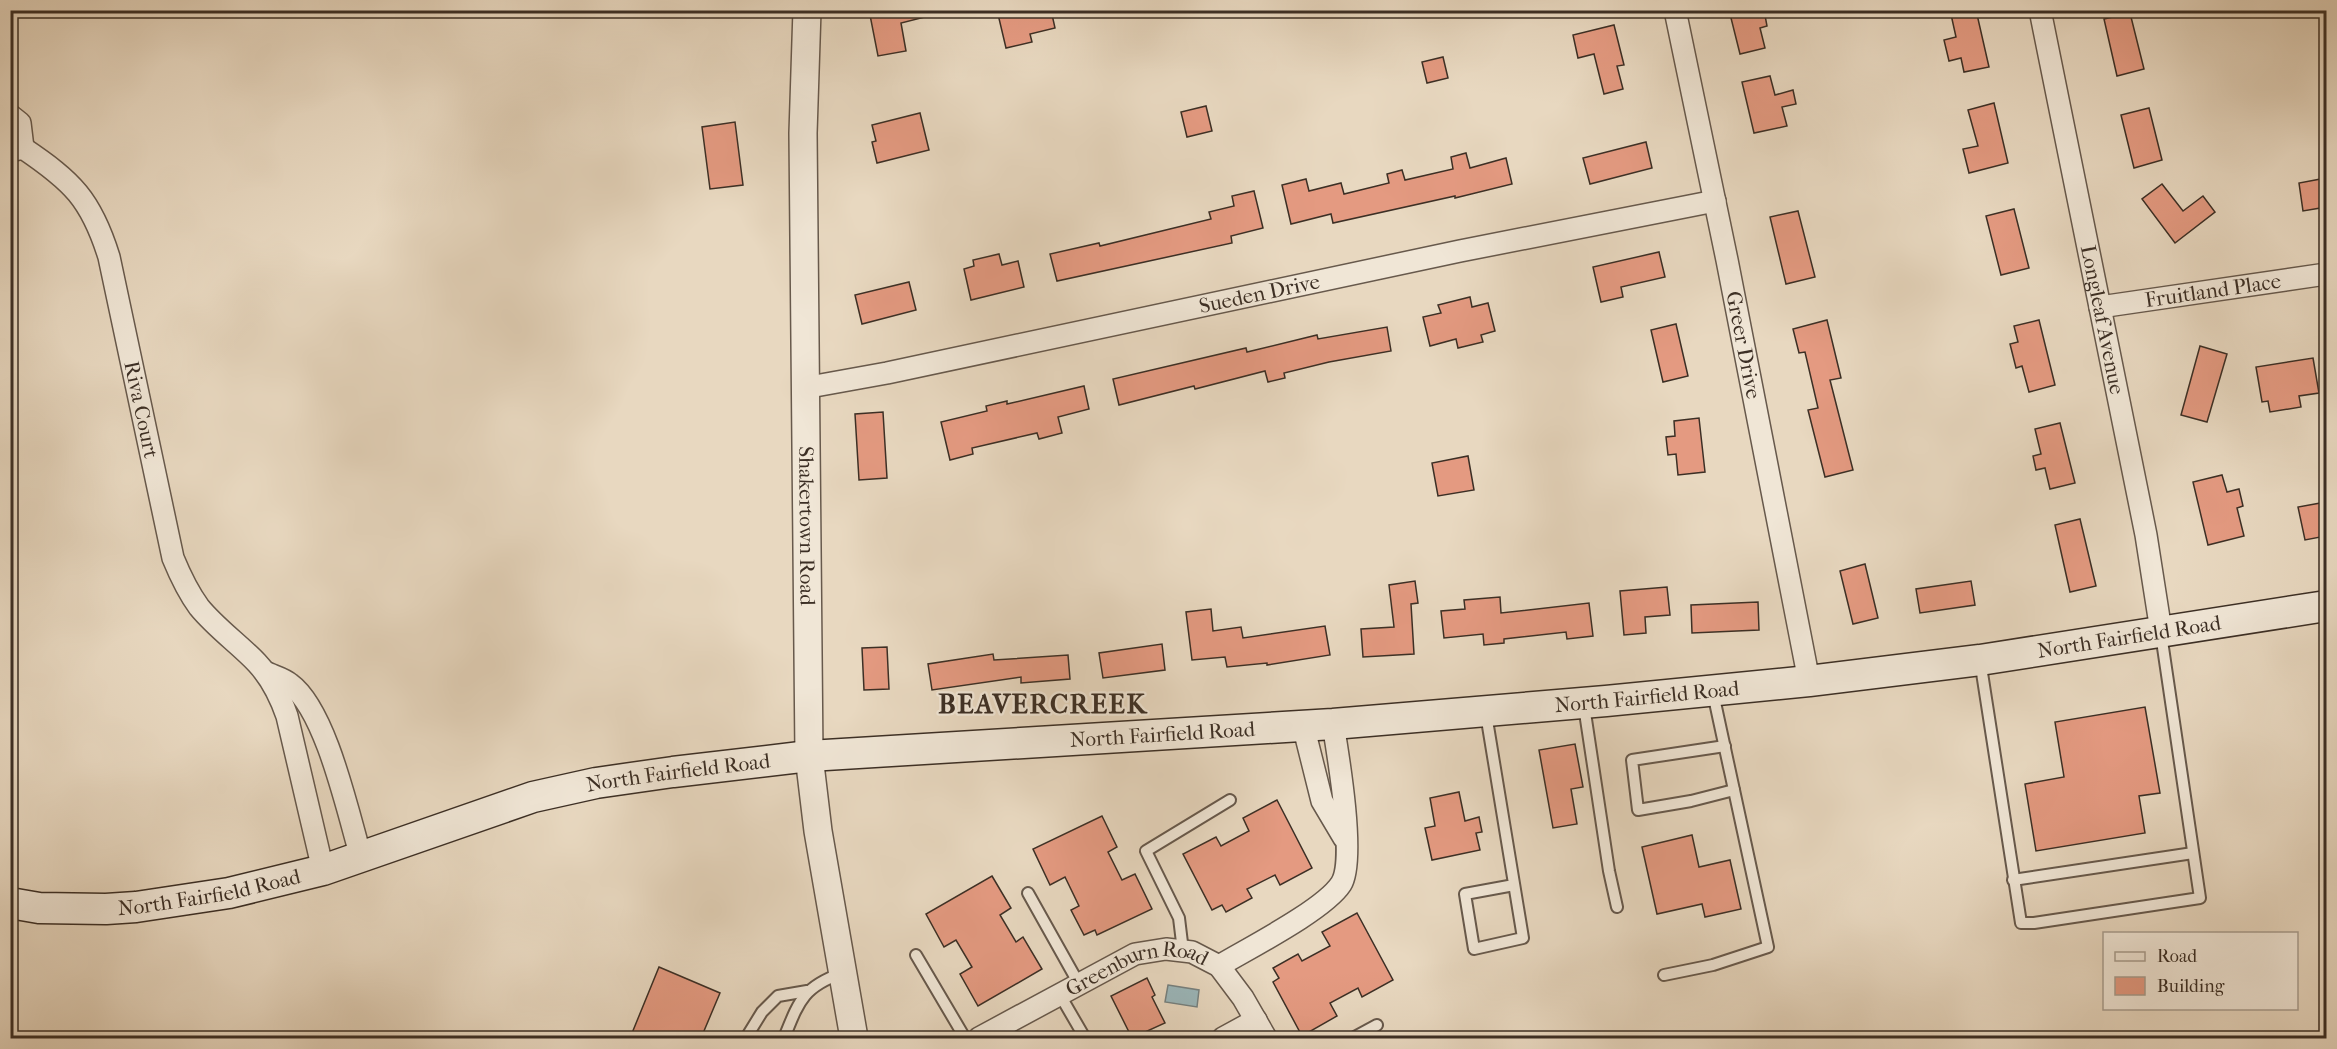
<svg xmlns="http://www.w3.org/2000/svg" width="2337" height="1049" viewBox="0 0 2337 1049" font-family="'IM FELL French Canon',serif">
<rect width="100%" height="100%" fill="#e8d8c0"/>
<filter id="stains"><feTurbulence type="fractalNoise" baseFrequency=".00333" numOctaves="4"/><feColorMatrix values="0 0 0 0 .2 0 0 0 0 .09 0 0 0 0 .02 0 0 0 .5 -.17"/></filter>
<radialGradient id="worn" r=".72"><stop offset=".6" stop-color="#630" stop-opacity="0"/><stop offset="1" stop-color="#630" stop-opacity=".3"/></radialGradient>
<polygon fill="#9bb8bc" stroke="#758180" stroke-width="1.5" points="1168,985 1199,990 1197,1007 1165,1002"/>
<g fill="#e49a81" stroke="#3c2f25" stroke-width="1.5">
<polygon points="869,10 929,10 929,16 901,23 906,51 878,56"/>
<polygon points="997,10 1051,10 1055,28 1030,34 1032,42 1006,48"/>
<polygon points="1729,10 1764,10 1767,26 1760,28 1765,48 1740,54"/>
<polygon points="1950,10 1976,10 1989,67 1964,72 1961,58 1949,61 1944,40 1956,37"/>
<polygon points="2130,13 2144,69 2117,76 2104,19"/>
<polygon points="1614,25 1624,65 1617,66 1623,89 1604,94 1594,54 1578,58 1573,35"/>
<polygon points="1443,57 1448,78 1427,83 1422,62"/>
<polygon points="1770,76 1775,95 1793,90 1796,104 1782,107 1787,126 1754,133 1742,82"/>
<polygon points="1994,103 2008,163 1969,173 1963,149 1978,146 1968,110"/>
<polygon points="1206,106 1212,131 1187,137 1181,112"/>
<polygon points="2149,108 2162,160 2134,168 2121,115"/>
<polygon points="920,113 929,150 877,163 872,142 876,141 872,125"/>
<polygon points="735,122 743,185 710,189 702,127"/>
<polygon points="1646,142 1652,168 1590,184 1583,158"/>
<polygon points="1466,153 1470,168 1506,158 1512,184 1455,198 1455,196 1333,223 1331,214 1291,224 1282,185 1306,179 1309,191 1341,183 1344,194 1389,183 1387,174 1402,170 1405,180 1453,169 1451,157"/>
<polygon points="2326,178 2326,207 2303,211 2299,183"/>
<polygon points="2162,184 2183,211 2203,196 2215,212 2175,243 2142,199"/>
<polygon points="1254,191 1263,228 1231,236 1232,243 1057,281 1050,254 1099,243 1100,246 1211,219 1209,212 1234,206 1232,196"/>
<polygon points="2014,209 2029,268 2001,275 1986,216"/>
<polygon points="1798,211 1815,277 1786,284 1770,217"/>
<polygon points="1659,252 1665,277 1621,287 1623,297 1601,302 1593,267"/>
<polygon points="999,254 1002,265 1018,261 1024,287 971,300 964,269 974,266 973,260"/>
<polygon points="909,282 916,310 862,324 855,295"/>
<polygon points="1470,297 1472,307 1488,303 1495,331 1481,335 1483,342 1458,348 1456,339 1430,346 1423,317 1441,313 1438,305"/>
<polygon points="1827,320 1841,378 1830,380 1853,470 1825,477 1808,410 1818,408 1805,352 1799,353 1793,329"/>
<polygon points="2039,320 2055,385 2029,392 2022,366 2016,368 2010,344 2018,342 2014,326"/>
<polygon points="1676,324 1688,376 1663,382 1651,330"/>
<polygon points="1387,327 1391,351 1329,362 1284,373 1285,378 1268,382 1265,371 1195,389 1194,386 1119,405 1113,379 1246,348 1247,352 1317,335 1318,339"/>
<polygon points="2200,346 2227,354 2207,422 2181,415"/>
<polygon points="2313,358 2319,393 2299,396 2301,407 2270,412 2268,401 2262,402 2256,367"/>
<polygon points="1084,386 1089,409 1058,417 1062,433 1039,439 1037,433 972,448 973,454 950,460 941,422 987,411 986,406 1007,401 1007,404"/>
<polygon points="883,412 887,478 859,480 855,414"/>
<polygon points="1699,418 1705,472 1678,475 1676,454 1668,455 1666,437 1675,436 1674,421"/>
<polygon points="2060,423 2075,483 2050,489 2045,468 2036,470 2033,456 2041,454 2035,429"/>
<polygon points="1468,456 1474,490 1438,496 1432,463"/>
<polygon points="2222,475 2227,492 2239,489 2243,506 2237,508 2244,536 2208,545 2193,482"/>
<polygon points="2326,502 2326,536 2305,540 2298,507"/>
<polygon points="2080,519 2096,586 2070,592 2055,525"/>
<polygon points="1865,564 1878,618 1853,624 1840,571"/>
<polygon points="1415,581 1418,603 1411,604 1414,654 1363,657 1361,629 1394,627 1389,585"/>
<polygon points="1971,581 1975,605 1920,613 1916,589"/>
<polygon points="1667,587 1670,615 1645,617 1646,633 1624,635 1620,591"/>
<polygon points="1500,597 1501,613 1589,603 1593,636 1567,639 1566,632 1504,639 1504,643 1484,645 1483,634 1444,638 1441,611 1465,609 1464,600"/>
<polygon points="1758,602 1759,630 1692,633 1691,605"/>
<polygon points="1211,609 1213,631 1241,627 1243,638 1325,626 1330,655 1267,665 1267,663 1227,667 1225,657 1192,660 1186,612"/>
<polygon points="1162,644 1165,670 1103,678 1099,653"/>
<polygon points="887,647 889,689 864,690 862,648"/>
<polygon points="993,654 994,660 1068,655 1070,679 1021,683 1021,677 932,690 928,664"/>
<polygon points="2145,707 2160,793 2139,796 2145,833 2036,851 2025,784 2064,777 2055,722"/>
<polygon points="1575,744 1583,787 1571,789 1577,824 1553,828 1539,750"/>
<polygon points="1459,792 1465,821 1479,817 1482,832 1476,833 1480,850 1432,860 1425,828 1435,826 1430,798"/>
<polygon points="1277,800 1312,868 1280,885 1275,875 1247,889 1252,898 1226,912 1222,905 1212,910 1183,854 1216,837 1221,846 1249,831 1243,818"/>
<polygon points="1102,816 1117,847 1108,852 1122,880 1135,874 1152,909 1097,935 1095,930 1084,935 1071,910 1079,906 1065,877 1050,885 1033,849"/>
<polygon points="1692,835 1699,867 1730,860 1741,909 1705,917 1702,904 1657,914 1642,847"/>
<polygon points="992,876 1011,908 1000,915 1016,942 1023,937 1042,969 978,1006 960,974 972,967 956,940 944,947 926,914"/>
<polygon points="1357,913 1393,980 1362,997 1358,988 1330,1003 1337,1016 1302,1036 1273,982 1279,978 1273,968 1298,954 1302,961 1330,946 1322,932"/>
<polygon points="659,967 720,993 701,1038 630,1038"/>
<polygon points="1147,978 1155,995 1152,997 1165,1023 1132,1038 1111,996"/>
</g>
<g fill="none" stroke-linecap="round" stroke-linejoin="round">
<g stroke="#67594c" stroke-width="14">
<g id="service">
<polyline points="1980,660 2021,923 2034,923 2200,898 2161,634"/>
<polyline points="1584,706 1609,871 1617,907"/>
<polyline points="1486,714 1523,938 1474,949 1465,894 1514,885"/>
<polyline points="1725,746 1632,760 1638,810 1691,801 1734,790"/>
<polyline points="2013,880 2193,853"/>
<polyline points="1028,893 1079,984"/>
<polyline points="1183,951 1179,918 1146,851 1230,800"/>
<polyline points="916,955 965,1038"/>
<polyline points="1664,975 1713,965 1768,947 1713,693"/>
<polyline points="1060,995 1085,1038"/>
<polyline points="746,1038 762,1012 778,996 807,991"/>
<path d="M784,1038C799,1001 803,987 842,973"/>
<polyline points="1353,1038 1377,1025"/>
</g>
</g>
<g stroke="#67594c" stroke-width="24">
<g id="minor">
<path id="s1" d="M1675,10L1727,260L1809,681"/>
<path id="s2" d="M2040,10L2146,535L2161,631"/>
<polyline points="10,115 20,123 23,148"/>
<path id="s3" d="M10,151L23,148C72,181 91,199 109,257L173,558C180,575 188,592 199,607C216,628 239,644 257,663C271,678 280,696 287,716L323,870"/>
<path id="s4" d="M2100,307L2326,274"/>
<path id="s5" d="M804,388L887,373L1460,251L1715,201"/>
<path d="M265,672C273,676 283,678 290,684C326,710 348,813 361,857"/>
<polyline points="1303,725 1322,801 1344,838"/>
<path d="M1219,966C1249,948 1324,910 1341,884C1356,861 1338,754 1333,724"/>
<path id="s6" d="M979,1038L1135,954L1166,949L1192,952L1219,966L1243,998L1266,1038"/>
<polyline points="1223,1038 1256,1020"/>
</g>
</g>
<g stroke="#67594c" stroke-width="30">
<g id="tertiary">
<path id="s7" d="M807,10L803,133L809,756L818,831L854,1038"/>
</g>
</g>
<g stroke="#3c2f25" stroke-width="33">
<g id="secondary">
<path id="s8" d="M10,903L39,908L106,909L136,907L229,893L323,870L533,797L596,783L673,772L809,756L1333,724L1606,701L1809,681L1980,660L2326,606"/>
</g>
</g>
<use href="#service" stroke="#f0e6d6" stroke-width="10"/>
<use href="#minor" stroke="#f0e6d6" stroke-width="21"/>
<use href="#tertiary" stroke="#f0e6d6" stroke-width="27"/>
<use href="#secondary" stroke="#f0e6d6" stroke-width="30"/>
</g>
<g text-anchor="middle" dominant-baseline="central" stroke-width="4.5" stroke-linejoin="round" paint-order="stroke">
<g font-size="21" fill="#3c2f25" stroke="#f0e6d6">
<text stroke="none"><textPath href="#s4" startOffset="114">Fruitland Place</textPath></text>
<text stroke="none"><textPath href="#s5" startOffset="465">Sueden Drive</textPath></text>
<text stroke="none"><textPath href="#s2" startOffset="316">Longleaf Avenue</textPath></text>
<text stroke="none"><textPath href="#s1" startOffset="342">Greer Drive</textPath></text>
<text stroke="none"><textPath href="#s3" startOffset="312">Riva Court</textPath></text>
<text stroke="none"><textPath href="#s7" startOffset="516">Shakertown Road</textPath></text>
<text stroke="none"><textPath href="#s8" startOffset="2145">North Fairfield Road</textPath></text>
<text stroke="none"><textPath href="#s8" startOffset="1659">North Fairfield Road</textPath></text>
<text stroke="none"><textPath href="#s8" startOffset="1173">North Fairfield Road</textPath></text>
<text stroke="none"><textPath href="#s8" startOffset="687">North Fairfield Road</textPath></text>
<text stroke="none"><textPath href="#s8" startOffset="201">North Fairfield Road</textPath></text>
<text stroke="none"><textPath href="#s6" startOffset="176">Greenburn Road</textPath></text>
</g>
<g font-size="27" font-weight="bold" letter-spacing="1.5" fill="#3c2f25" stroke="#f0e6d6">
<text x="1043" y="704">BEAVERCREEK</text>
</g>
</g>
<rect width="2337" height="1049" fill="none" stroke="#e8d8c0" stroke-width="36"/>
<rect x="12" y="12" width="2313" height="1025" fill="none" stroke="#3c2f25" stroke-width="3"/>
<rect x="18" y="18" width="2301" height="1013" fill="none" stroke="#3c2f25" stroke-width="1.5"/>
<rect x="2103" y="932" width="195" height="78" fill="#f0e6d6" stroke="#a89d8f" stroke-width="1.5"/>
<rect x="2115" y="952" width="30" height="9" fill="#f0e6d6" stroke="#a89d8f" stroke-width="1.5"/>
<text x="2157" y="962" font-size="18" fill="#3c2f25">Road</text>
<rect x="2115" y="977" width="30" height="18" fill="#e49a81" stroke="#a89d8f" stroke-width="1.5"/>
<text x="2157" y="992" font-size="18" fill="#3c2f25">Building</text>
<rect width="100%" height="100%" filter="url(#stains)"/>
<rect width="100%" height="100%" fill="url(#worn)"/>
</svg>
